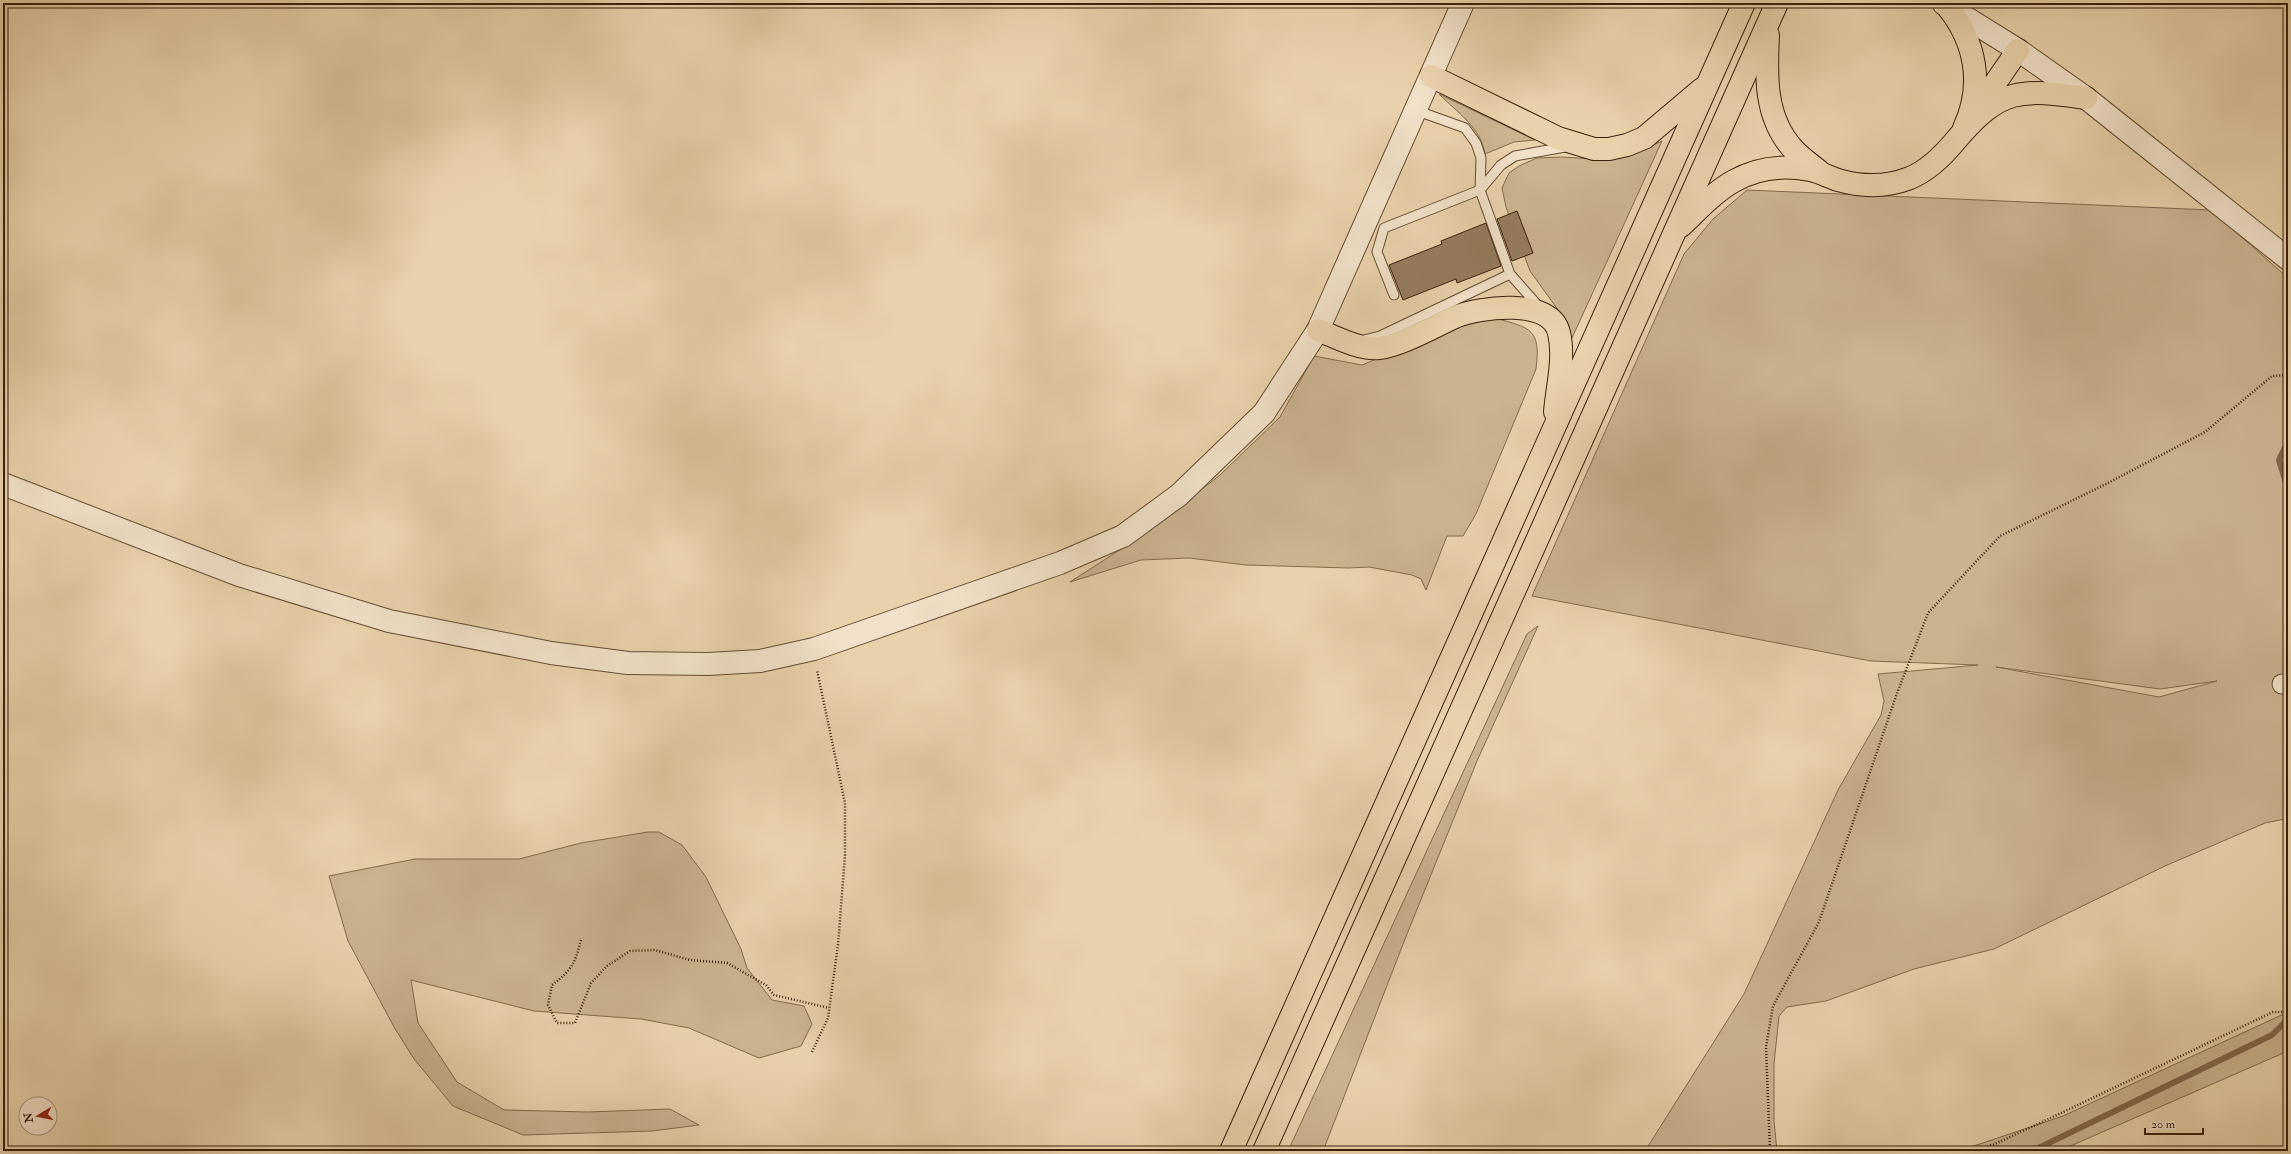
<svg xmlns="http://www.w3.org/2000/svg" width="2291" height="1154" viewBox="0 0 2291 1154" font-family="'IM FELL Double Pica',serif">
<rect width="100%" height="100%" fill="#e9d1ab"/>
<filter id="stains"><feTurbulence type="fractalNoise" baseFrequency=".005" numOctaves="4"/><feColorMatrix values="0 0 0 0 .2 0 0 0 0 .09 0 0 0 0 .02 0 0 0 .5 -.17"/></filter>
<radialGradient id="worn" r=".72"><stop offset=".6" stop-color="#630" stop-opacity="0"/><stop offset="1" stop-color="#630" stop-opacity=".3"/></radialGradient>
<g fill="#cbb390" stroke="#836a4e" fill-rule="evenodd">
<path d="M1439,94L1535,140L1514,142L1485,154C1481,128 1457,112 1439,94Z"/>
<polygon points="1662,141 1572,338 1561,314 1530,271 1506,207 1502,188 1509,173 1519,166 1537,158 1562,157 1595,159 1629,156"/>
<path d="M1747,190L2211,210L2288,278V822L2285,819L2265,823L2165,866L1994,949L1914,969L1826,1001L1787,1007L1779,1016L1774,1064V1121L1777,1151H1645L1744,994L1838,790L1881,715L1884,701L1878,674L1978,665L1871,661L1532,596L1684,254L1713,219ZM1996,667L2160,689L2217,681L2159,697Z"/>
<path d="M1495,318C1531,328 1541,329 1536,369L1476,514L1463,536H1447L1426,590L1421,579L1412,575L1369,567L1348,568L1246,565L1189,558L1141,560L1070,582L1146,533L1220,475L1280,417L1314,356L1362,365L1467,321Z"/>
<polygon points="1538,626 1477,761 1405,939 1323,1151 1288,1151 1527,634"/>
<polygon points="648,832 659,832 682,845 706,877 741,949 747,968 772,1000 804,1006 812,1024 801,1046 759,1058 689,1028 641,1019 534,1011 411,980 418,1023 457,1082 504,1110 588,1112 670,1109 699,1125 652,1131 523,1135 453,1106 414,1059 394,1027 348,941 329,876 415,859 519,859 581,843"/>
<polygon points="2288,1012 2288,1051 2059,1151 1959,1151 2063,1116"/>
</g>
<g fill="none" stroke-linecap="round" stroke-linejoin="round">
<g stroke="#80664b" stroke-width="6">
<polyline points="2288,441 2279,460 2288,489"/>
<polyline points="2288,697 2286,700 2288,757"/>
<polyline points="2032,1151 2272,1035 2288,1019"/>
</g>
</g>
<g fill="#957c5f" stroke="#3b200c">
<polygon points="1517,211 1533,253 1512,261 1497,219"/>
<polygon points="1486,223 1501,266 1457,283 1456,279 1403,300 1389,265 1442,244 1441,241"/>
</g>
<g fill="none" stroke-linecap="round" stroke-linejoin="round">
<g stroke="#664c34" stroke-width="11">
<g id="service">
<polyline points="1415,110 1465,128 1476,143 1481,158 1480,190 1510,274 1540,308"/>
<polyline points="1394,295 1377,252 1384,228 1480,190 1501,165 1515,156 1565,147"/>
<polyline points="1364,340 1380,336 1510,274"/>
</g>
</g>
<g stroke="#664c34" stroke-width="21">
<polyline id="minor" points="2282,684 2288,684"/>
</g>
<g stroke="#664c34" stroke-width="24">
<g id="tertiary">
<polyline points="1944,4 2018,50 2086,98 2288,259"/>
<polyline points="3,484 239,575 389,621 551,653 628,663 708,664 760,661 814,649 1060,563 1123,536 1179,495 1264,413 1318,330 1463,3"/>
</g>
</g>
<g stroke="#3b200c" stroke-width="24">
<g id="motorway">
<path d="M1947,6C1976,42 1984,85 1964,128"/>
<path d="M1768,35C1766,75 1764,118 1794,150C1801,158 1812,165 1820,172"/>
<polyline points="1431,76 1558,138 1594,149 1609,149 1627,145 1644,138 1702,89"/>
<polyline points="1976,111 2018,50"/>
<path d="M1681,226C1697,211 1714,192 1734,181C1757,168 1784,165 1810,170C1820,172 1829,177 1838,180C1862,187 1887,187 1910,178C1929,170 1943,156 1956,140C2001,87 2021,89 2086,98"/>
<path d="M1318,330C1336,337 1359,350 1379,348C1400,346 1435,326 1455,317C1479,307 1551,297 1559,333C1565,358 1557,387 1555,412"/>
<polyline points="1231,1151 1744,3"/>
<polyline points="1264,1151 1777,3"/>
</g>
</g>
<g stroke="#3b200c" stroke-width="2.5" stroke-dasharray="1 2" stroke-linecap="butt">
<path d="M581,940C575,963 572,970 552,985L548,1005L557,1023H575L591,983L607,966L630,951L655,950L690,960L727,963L766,985L774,995L829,1008"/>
<polyline points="812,1052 828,1018 838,945 845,855 845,803 817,670"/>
<polyline points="1770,1151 1766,1047 1773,1006 1819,922 1896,696 1928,613 2000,536 2106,484 2205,432 2272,376 2288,375"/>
<polyline points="1973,1151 1995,1144 2057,1115 2273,1012 2288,1012"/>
</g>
<use href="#service" stroke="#f1e1c8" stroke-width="9"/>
<use href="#minor" stroke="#f1e1c8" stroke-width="19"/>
<use href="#tertiary" stroke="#f1e1c8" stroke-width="22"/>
<use href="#motorway" stroke="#e9d1ab" stroke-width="22"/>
</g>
<rect width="2291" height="1154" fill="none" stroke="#e9d1ab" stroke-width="16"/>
<rect x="4" y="4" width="2283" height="1146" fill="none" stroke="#3b200c" stroke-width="2"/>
<rect x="8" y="8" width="2275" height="1138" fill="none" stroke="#3b200c"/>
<g transform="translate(38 1116) rotate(260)"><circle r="19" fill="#f1e1c8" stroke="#a8947d"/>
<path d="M0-3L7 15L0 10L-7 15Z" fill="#8f2418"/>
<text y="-6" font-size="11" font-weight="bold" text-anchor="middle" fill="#3b200c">N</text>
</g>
<path d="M2145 1128v6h58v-6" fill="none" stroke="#3b200c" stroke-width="2"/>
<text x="2151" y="1128" font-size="12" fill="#3b200c" stroke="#f1e1c8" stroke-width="3" paint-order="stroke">20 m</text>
<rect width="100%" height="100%" filter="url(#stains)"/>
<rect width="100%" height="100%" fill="url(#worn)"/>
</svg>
